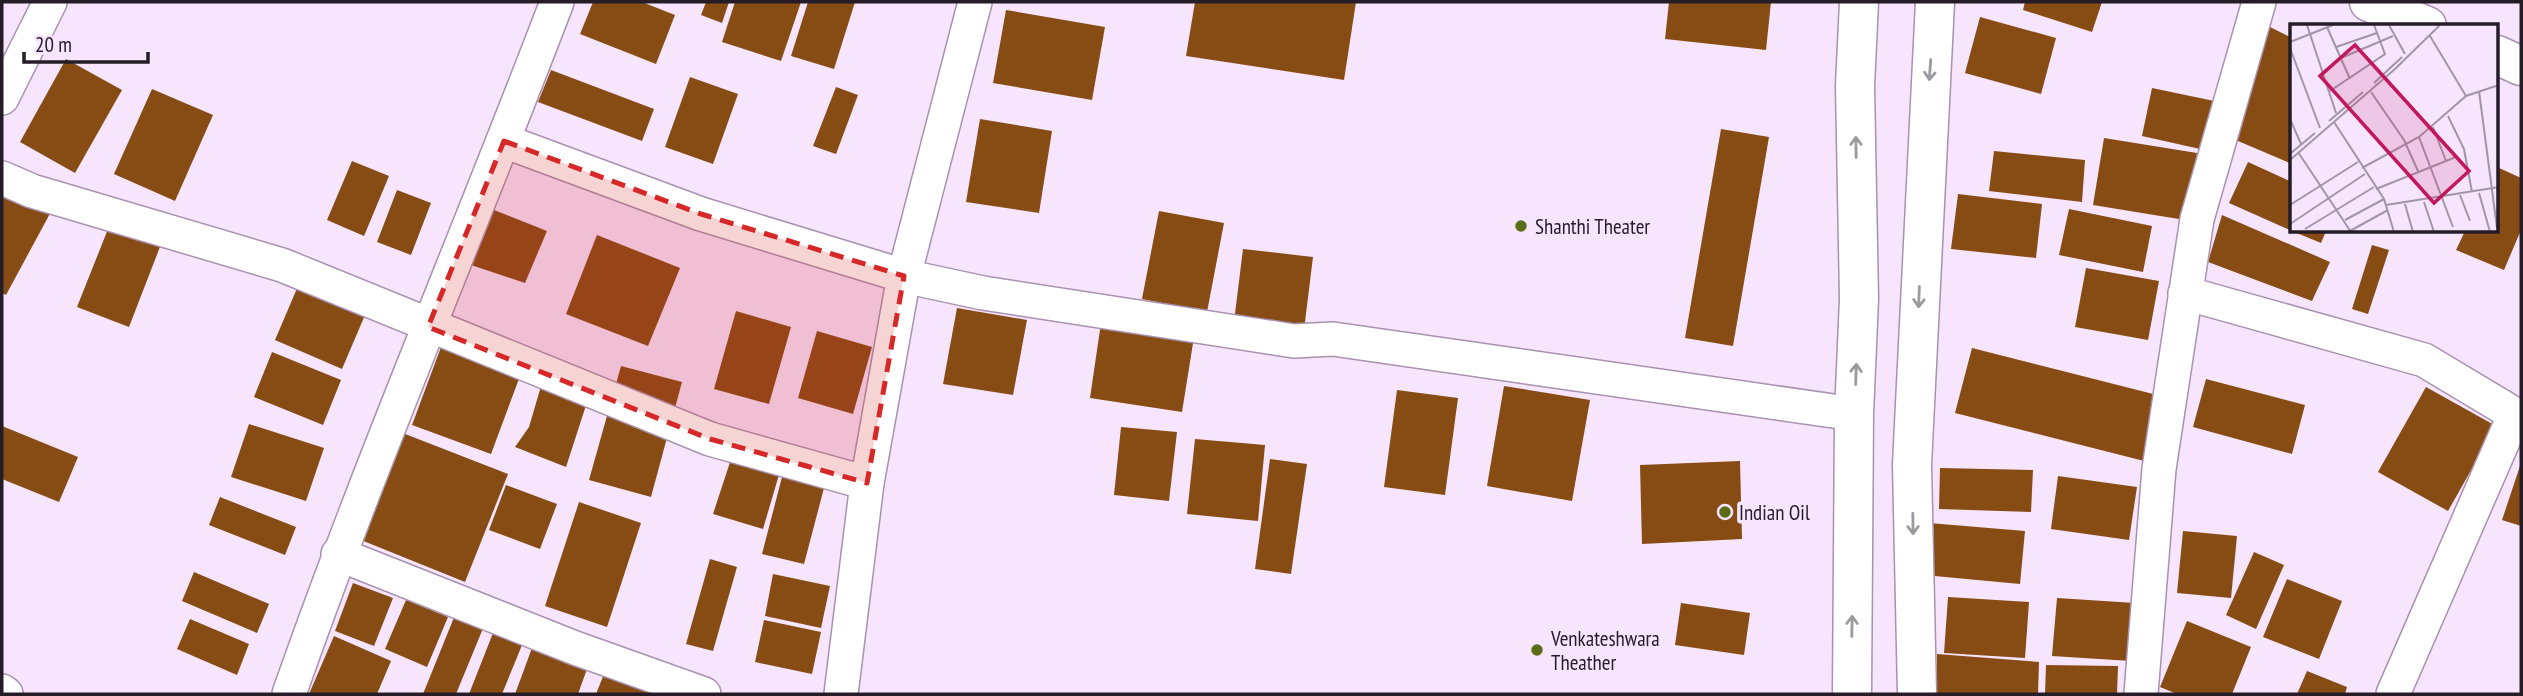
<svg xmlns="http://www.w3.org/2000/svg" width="2523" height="696" viewBox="0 0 2523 696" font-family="'PT Sans Narrow',sans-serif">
<rect width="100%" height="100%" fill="#f7e5fe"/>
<g fill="#874c14">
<polygon points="593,2 642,2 675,15 656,64 580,34"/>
<polygon points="706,2 729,2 722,23 701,15"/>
<polygon points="735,2 801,2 781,61 722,42"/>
<polygon points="808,2 855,2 834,69 791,56"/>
<polygon points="1195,2 1356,2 1344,80 1186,56"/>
<polygon points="1669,2 1771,2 1766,50 1665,39"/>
<polygon points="2025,2 2102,2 2092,32 2023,10"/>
<polygon points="1006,10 1105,27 1092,100 993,83"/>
<polygon points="1980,17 2056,38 2041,94 1965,73"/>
<polygon points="2270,27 2292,38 2292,164 2231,138"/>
<polygon points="66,59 122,90 75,173 20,142"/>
<polygon points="551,70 654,109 642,141 538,102"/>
<polygon points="690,77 738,94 713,164 665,147"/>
<polygon points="836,87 858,95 836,154 813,146"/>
<polygon points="2152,88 2219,102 2209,151 2142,136"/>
<polygon points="152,89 213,115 175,201 114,174"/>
<polygon points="980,119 1052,131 1039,213 966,202"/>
<polygon points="1721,129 1769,137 1733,346 1685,338"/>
<polygon points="2104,138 2197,153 2185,220 2093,205"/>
<polygon points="1994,151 2085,160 2082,202 1989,191"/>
<polygon points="352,161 389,176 364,236 327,220"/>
<polygon points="2248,162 2292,182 2292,231 2229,203"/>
<polygon points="2497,167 2521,178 2521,230 2504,270 2456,250 2465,231 2497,231"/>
<polygon points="397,190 431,203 411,255 377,242"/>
<polygon points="2,194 53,208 6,295 2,293"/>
<polygon points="1958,194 2042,204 2036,258 1951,249"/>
<polygon points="489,208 547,231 525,283 468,264"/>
<polygon points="2069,209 2152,226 2143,272 2059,255"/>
<polygon points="1159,211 1224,223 1207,312 1142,299"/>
<polygon points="2222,215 2330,262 2312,301 2208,262"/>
<polygon points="112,219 163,239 129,327 77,307"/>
<polygon points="2292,231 2326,231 2321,243"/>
<polygon points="597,235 680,268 648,346 566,314"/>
<polygon points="2372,245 2389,250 2368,314 2352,309"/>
<polygon points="1243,249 1313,257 1303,338 1233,330"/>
<polygon points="2086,268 2159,281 2148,340 2075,327"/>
<polygon points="301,279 368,308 342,369 275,340"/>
<polygon points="957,308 1027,320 1013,395 943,384"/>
<polygon points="736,311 791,327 769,404 714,389"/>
<polygon points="1101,323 1194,337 1182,412 1090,398"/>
<polygon points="447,331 526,360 491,454 412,425"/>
<polygon points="817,331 872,347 853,414 798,398"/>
<polygon points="1972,348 2165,397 2148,462 1955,413"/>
<polygon points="272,352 341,380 323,425 254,397"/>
<polygon points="621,366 682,382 651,497 589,480"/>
<polygon points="544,376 591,390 566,467 515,447 529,427"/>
<polygon points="2206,379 2305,405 2292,454 2193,427"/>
<polygon points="1504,386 1590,400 1572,501 1487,486"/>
<polygon points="2426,387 2496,426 2448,511 2378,472"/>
<polygon points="1397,390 1458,398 1445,495 1384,487"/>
<polygon points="249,424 324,448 306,501 231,477"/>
<polygon points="2,426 78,457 59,502 2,479"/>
<polygon points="1121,427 1177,432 1169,501 1114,495"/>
<polygon points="400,432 508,474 465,582 356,538"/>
<polygon points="1195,439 1265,445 1258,521 1187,514"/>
<polygon points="733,453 781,468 763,529 713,514"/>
<polygon points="1270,459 1307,464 1291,574 1255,569"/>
<polygon points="1740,461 1742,539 1642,544 1640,465"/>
<polygon points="2521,463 2521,526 2502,520"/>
<polygon points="1940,468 2033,470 2031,512 1939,509"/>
<polygon points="2058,476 2137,487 2129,540 2051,529"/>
<polygon points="782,477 824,488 804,564 762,554"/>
<polygon points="506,485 557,504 540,549 489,530"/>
<polygon points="220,497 296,527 285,555 209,525"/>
<polygon points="579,502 641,523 607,627 545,606"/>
<polygon points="1929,523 2025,531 2020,584 1924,575"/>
<polygon points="2183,531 2237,536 2231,598 2177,593"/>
<polygon points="2254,552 2284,565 2256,629 2226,615"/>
<polygon points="710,559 737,567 713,651 686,644"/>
<polygon points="194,572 269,604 257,633 182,601"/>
<polygon points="773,574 830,586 821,628 765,616"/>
<polygon points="2287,579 2342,601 2319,659 2263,637"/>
<polygon points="353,583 393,598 374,646 335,631"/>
<polygon points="1948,597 2029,602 2025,658 1944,653"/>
<polygon points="2057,598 2135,603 2131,661 2052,656"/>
<polygon points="406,600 448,617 427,667 385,649"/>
<polygon points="1681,603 1750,613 1744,655 1675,645"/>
<polygon points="455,615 484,626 456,694 423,694"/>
<polygon points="190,619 249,644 237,675 177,649"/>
<polygon points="764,620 821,632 812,674 755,662"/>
<polygon points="2187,621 2251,647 2232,694 2177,694 2160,687"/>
<polygon points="493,633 522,645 502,694 469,694"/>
<polygon points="334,636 391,661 377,694 309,694"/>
<polygon points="532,648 587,669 578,694 515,694"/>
<polygon points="1937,654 2039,662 2038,694 1937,694"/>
<polygon points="2046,665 2118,666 2117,694 2045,694"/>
<polygon points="2307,671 2347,687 2345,694 2297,694"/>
<polygon points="604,674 657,694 596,694"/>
</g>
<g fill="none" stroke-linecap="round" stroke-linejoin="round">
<g stroke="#a892af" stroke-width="36">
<g id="street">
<polyline points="2,98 50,2"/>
<polyline points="504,141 701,214 904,276 983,293 1294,341 1333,339 1854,414"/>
<polyline points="2,178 32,191 282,265 710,439 867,483"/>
<polyline points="2185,293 2424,360 2521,418"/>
<polyline points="338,554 575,648 704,694"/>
<polyline points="2,691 6,694"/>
<path d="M289,694C371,460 469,233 557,2"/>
<polyline points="841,694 867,483 904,276 975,2"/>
<polyline points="2141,694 2159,469 2197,219 2259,2"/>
<polyline points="2393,694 2514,416"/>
</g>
</g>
<g stroke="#a892af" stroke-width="41">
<g id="secondary">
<polyline points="2369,2 2427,26"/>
<polyline points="2497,55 2521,66"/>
</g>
</g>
<g stroke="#a892af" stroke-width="41">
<g id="highway">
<polyline points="1852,694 1854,414 1859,299 1855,86 1859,2"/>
<polyline points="1917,694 1912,465 1935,2"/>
</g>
</g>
<use href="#street" stroke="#fff" stroke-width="33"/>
<use href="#secondary" stroke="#fff" stroke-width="38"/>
<use href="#highway" stroke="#fff" stroke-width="38"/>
</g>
<defs><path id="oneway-shaft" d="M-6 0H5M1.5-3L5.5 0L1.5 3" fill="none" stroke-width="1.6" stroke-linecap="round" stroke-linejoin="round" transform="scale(1.75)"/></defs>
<g stroke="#9d999e">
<use href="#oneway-shaft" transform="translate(1930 70) rotate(94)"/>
<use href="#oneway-shaft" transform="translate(1856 147) rotate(-91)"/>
<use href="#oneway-shaft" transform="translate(1919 297) rotate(92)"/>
<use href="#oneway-shaft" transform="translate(1856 374) rotate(-88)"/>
<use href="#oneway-shaft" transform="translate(1913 524) rotate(89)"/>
<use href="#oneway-shaft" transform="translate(1852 626) rotate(-89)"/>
</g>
<path fill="#d62828" fill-opacity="0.2" stroke="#d62828" stroke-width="5" stroke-dasharray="14 9" stroke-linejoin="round" d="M504,141L701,214L904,276L867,483L710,439L428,327Z"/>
<g fill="#5c6b15" stroke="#f7e5fe" stroke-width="2.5">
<circle cx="1521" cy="226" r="7"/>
<circle cx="1725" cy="512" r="7"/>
<circle cx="1537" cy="650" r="7"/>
</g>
<g text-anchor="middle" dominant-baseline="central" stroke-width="7" stroke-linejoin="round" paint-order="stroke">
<g font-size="21" fill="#251c28" stroke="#f7e5fe" text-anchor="start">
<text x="1535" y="226">Shanthi Theater</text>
<text x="1739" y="512">Indian Oil</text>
<text x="1551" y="638">Venkateshwara<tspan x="1551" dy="24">Theather</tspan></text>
</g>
</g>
<g transform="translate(2290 24)">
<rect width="208" height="208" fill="#f7e5fe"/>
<path fill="none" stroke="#a395a8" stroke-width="2" d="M17,1L46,89M99,1L115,30M37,3L60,55M140,12L176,72M0,18L43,1M46,23L87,9M0,24L30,104M51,34L103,12M84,59L112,33M40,67L95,30L84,1M189,67L207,204M81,68L114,116L128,147M158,92L174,125L182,168M0,95L11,120M39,97L73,68M44,98L94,175L104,208M143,103L156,137M129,113L163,203M8,128L61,208M1,129L25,109M0,136L105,45L150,1M72,144L129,113L176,72L209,61M86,165L166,133M189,169L200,208M170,171L180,197M134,178L144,208M115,180L123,208M0,181L68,138M96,181L209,163M55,196L94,175M0,200L75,150M15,205L84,163M58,208L98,186"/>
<path fill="#c2185b" fill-opacity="0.15" stroke="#c2185b" stroke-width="3.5" d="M65,21L179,147L144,179L30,52Z"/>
<rect width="208" height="208" fill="none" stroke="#251c28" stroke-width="3.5"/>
</g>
<rect width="2523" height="696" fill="none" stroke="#251c28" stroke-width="7"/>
<path d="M24 52v10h124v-10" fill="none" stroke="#251c28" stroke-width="3.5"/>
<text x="35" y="52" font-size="21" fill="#251c28" stroke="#f7e5fe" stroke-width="5" paint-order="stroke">20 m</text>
</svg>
